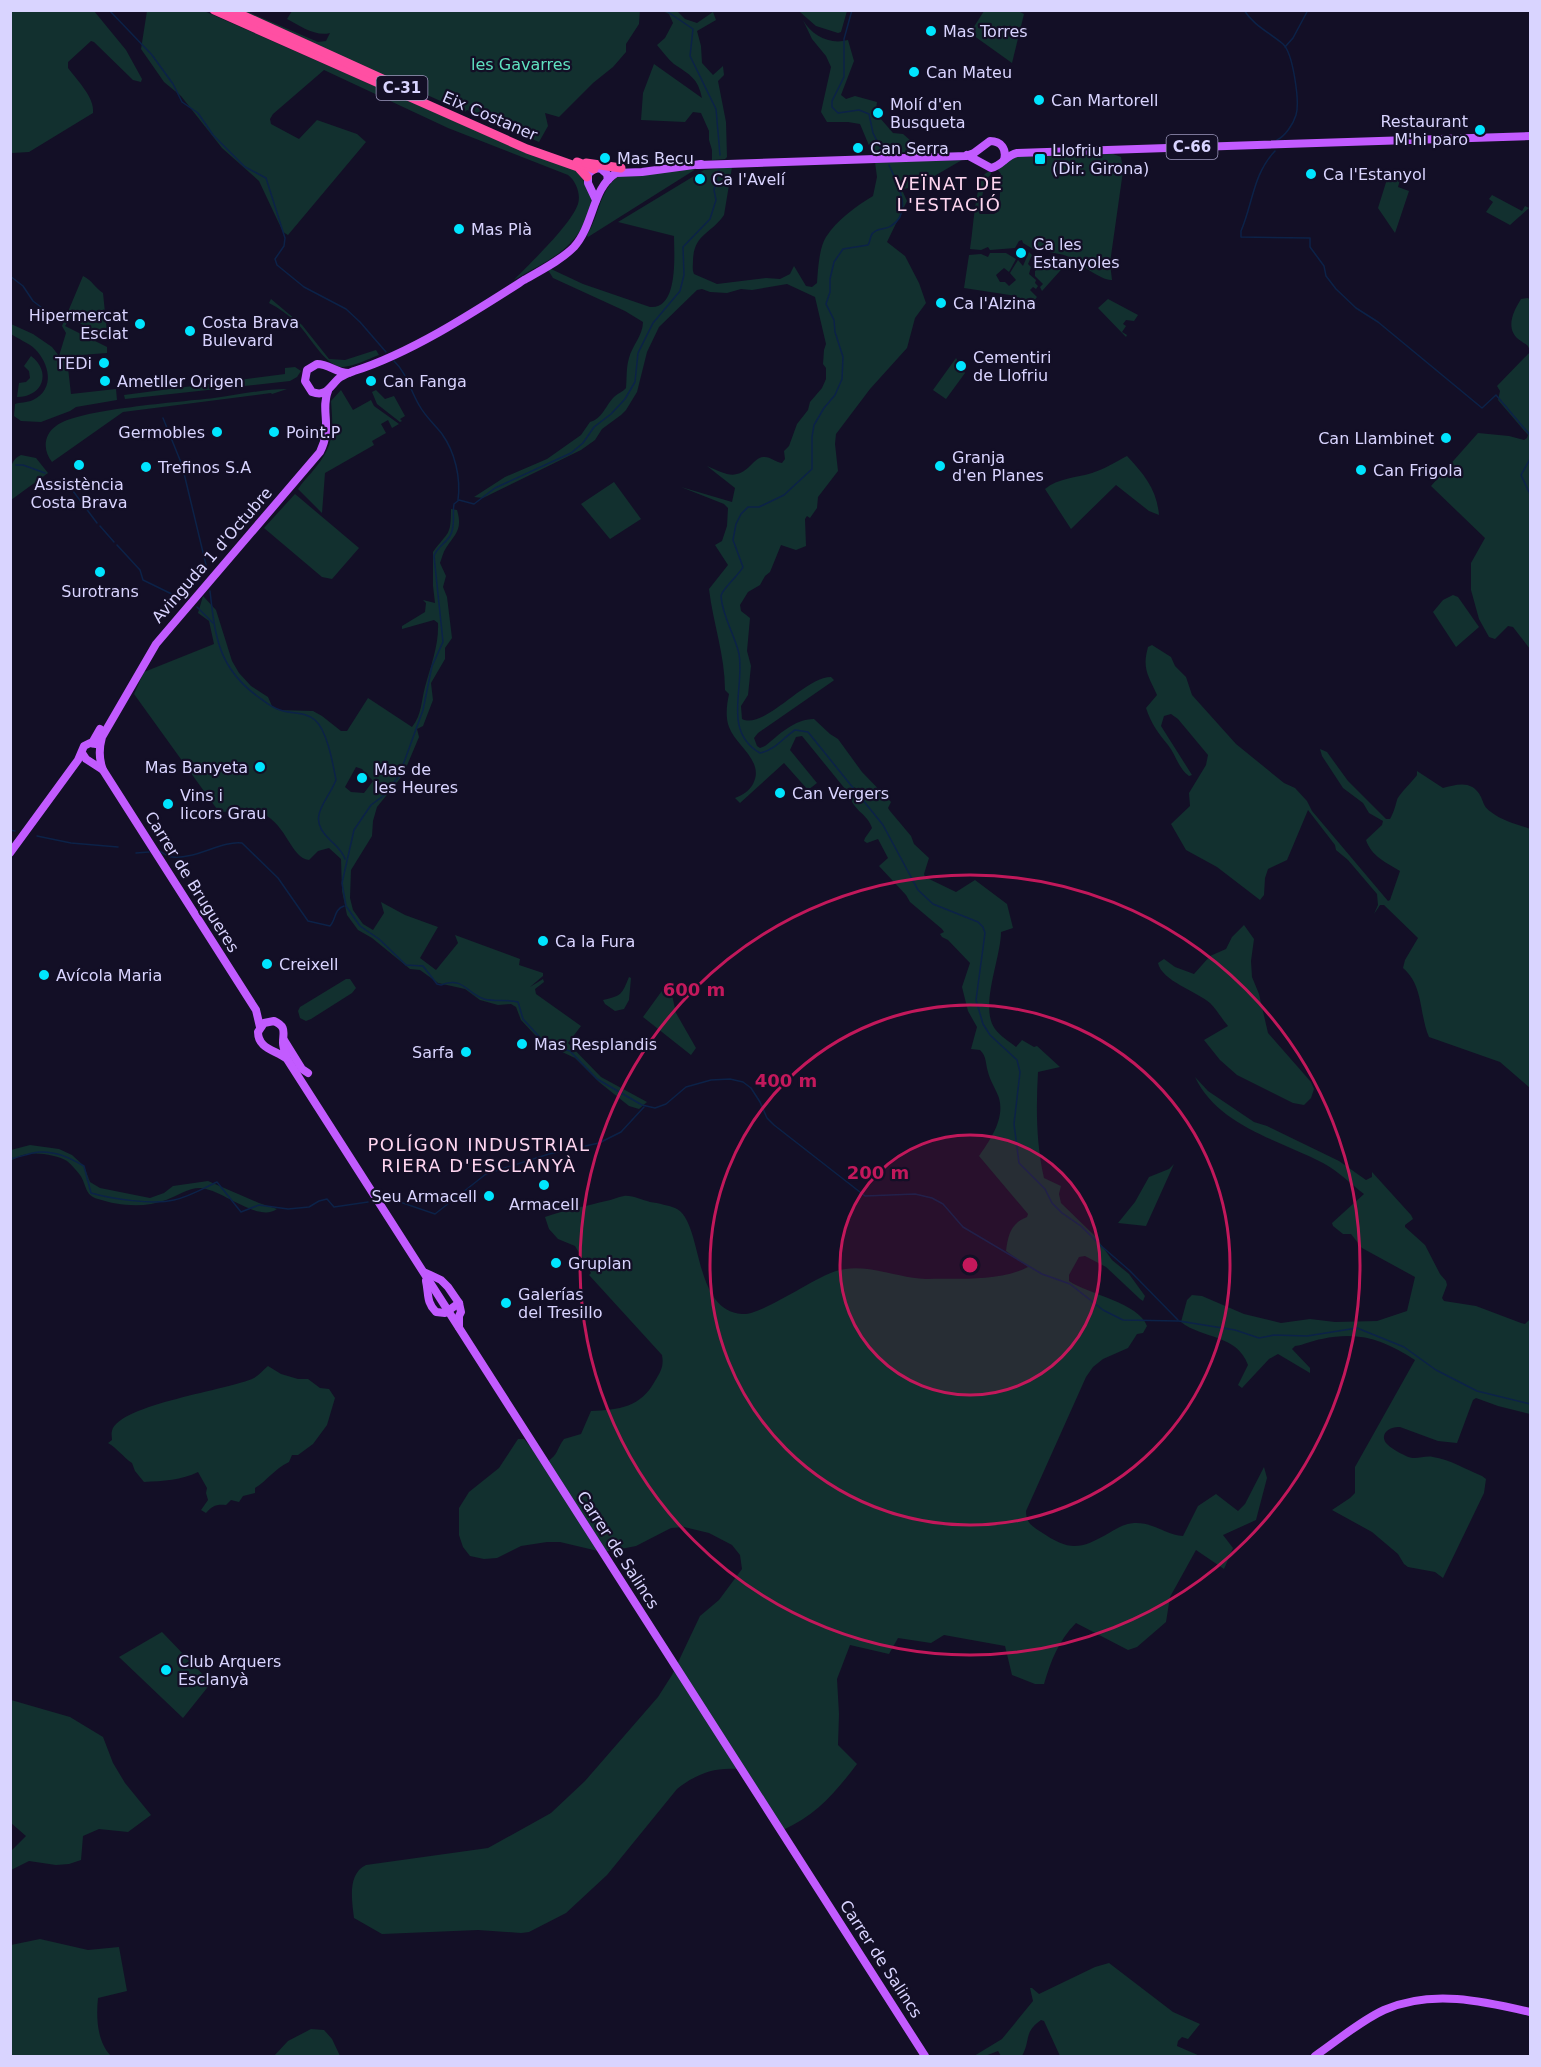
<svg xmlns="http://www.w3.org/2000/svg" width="1541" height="2067" viewBox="0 0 1541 2067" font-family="'DejaVu Sans',sans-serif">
<rect width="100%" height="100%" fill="#130f26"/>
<g fill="#12302f" fill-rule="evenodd">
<path d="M11,10L94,11L126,50L142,79L141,82L133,80L94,42L91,41L68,62V68C77,80 95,98 93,113L29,152L12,153L10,149Z"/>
<path d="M640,10L639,24L626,44V52L613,67L593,83L559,117L545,113L548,126L539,142L467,110L465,112L240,11H246L318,42L326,41L330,33C316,37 300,26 287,19L292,11Z"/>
<path d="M147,11H204L536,157C547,160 571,165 579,172C582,176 590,194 592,199C582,248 553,257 514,280C531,262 570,226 578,204C581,194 576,181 568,175L448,128L324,70L273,114L270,119L271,124L299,139L317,120L357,134L366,142L288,235L283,232L259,181L222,148L181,96L164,82L141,49Z"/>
<path d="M663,11H677L685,19L697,23L713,12L716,20L697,31L701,46L702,63L713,75L723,66L724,75L718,81L726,122L727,157L725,159L712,160V150L709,140V131L701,113L693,112L685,122L641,120L643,93L654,64L702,98C698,78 690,75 674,64C668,59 663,52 657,45L665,38L673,23L669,14Z"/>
<polygon points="809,11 809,10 847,11 841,32 838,33 816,26 800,12"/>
<polygon points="984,11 1018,11 1024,14 1012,63 970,33"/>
<path d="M803,20C812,36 830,45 848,40L854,61L841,95L846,99L855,96L877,102L875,116L880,118L893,133L903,134L911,141L915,151L873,155L860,124L848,122H827L821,112L831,67L826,56L812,39Z"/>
<path d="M1113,154L1121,157L1123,171L1110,263L1112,280C1102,281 1079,263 1069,257C1059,252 1047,254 1037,247L1033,249L1023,243L1022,240L1019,241L1015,248L990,250L988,247L981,250L970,249C973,232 975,190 983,176C986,173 987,172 991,171V174L985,181L979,213L980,214H994L999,211L1001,174L998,170L1011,157Z"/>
<path d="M962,160L924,182L902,190L907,201L887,242L905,256L919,283L926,303L915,318L907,348L870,389L836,434L835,444L838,471L818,497L817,508L810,518L807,516L805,519L806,546L796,550L781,545L770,572L765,576L760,585L748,592L740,605L741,611L750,618L747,651L751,666L748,695L741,706L742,719C765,730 804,677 831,677L834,680L833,681L758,733L754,738L757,746L760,748L765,746C779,735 794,719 814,719L830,734L838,739L862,772L891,802L888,808L890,811L911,836L914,844L929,858L924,874L925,877L956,892L975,880L1007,904L1013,928L1001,932C1001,958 979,1007 995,1029C1000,1036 1010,1042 1016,1047L1022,1040L1034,1047L1037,1046L1060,1067L1038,1072C1036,1108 1036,1142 1044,1178L1061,1186L1059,1194L1061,1203L1095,1236L1112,1260L1129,1274L1145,1296L1143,1301L1140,1299L1106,1267L1085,1256L1079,1257L1069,1275V1281C1088,1294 1139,1303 1147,1326L1143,1333L1137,1334L1128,1348L1103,1359L1093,1367L1086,1377L1026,1511C1026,1523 1032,1526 1041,1532C1069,1551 1080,1550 1109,1533C1117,1528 1124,1524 1134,1523C1154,1522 1168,1536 1183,1536L1198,1506L1216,1494L1238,1511L1245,1504L1264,1467L1267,1478L1256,1520L1223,1535L1233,1548L1224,1569L1196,1550L1170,1597L1166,1622L1137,1647L1128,1650L1076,1623C1058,1641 1051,1661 1044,1684H1035L1012,1675L1005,1646L944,1635L931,1643L898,1638L889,1654L850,1645L837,1679L839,1714L838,1745L857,1764C835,1793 816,1815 783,1830L768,1810L758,1802L738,1769C714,1767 696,1774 677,1789L607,1875L566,1913L529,1932L521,1933L478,1930L382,1934L354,1918C352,1901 347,1874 366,1865L488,1848L551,1813L585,1781L658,1697L672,1675L700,1616L719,1600L742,1569L740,1555L732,1545L709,1533L684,1527L671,1528L636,1546L611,1551H598L560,1542H547L521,1546L497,1558L484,1559L470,1556L463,1547L459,1535V1508L469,1492L499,1468L518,1439H524L544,1464C559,1455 556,1450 564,1439L581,1434L591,1411C619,1410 641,1407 655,1381C661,1371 664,1366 662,1355L589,1275L591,1273L575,1246L558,1239L549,1229L545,1217C565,1210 586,1206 606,1201C612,1200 618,1197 624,1196C632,1195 642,1200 650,1202C658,1203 670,1206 675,1208C704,1220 691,1310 742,1314C761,1316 813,1278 836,1271C865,1262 896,1278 926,1279C958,1278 998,1282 1028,1267L1006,1251C1008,1235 1011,1223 1027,1217L1028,1214L979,1156C990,1140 1005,1119 999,1098C996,1089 990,1081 988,1072C985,1062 987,1057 980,1050L971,1049L977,1027L968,1011L962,987L970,963L948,940L942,937L940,934L944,932L942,929L910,902L906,895L879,866L888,858L878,839L867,843L864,841L865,838L872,828C868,814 852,810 850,795L802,736L796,737L790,750L817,783L808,790L784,763L740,803L735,798C743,795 749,791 753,784C765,761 736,746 729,727C725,716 727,704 729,694L725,690C725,655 713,623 709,589L728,565L715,545L722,541L727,526L728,508L724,504L681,487L732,502L735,488L707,466C726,474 735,481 751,465C755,461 759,457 763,457C770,456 775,462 782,463L785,459L784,451L789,446L797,424L808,410L810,402L822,388L826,379V368L823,364L824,350L826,344L815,297L787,284L752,290L741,289L727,293L710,292L702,289L697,290L659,327L647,352L637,392L626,410L621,415L602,429L595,440L581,450L483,498L474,497L505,477L547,459L581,435L590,422C602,419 606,405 614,397C618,393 623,392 626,388C627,378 626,368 629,358C632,346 643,335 643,322L625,311L553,278L548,270L551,269L583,284L650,307C679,310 674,253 674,236L618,222L704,170L732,167L724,215C711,234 694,234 693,260C693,266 692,269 694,274L717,284L766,278L780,279L790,274L794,266L806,286L812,287L817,283C818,270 819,248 826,237C837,220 856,206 873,196L877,177L875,162Z"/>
<path d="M696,169L588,237L587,235C600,214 598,194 618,176Z"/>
<polygon points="1388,176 1400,180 1398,187 1409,191 1395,233 1378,208"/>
<polygon points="1492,195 1522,211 1525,206 1529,208 1510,225 1486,212 1493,202 1489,199"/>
<polygon points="1029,252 1032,255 1028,264 1031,267 1029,274 1036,280 1035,283 1038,286 1036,289 1033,287 1030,290 1037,297 1033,302 1010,295 964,288 969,255 981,254 988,257 990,253 1006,253 1016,259 1009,272 1004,268 996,275 1000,282 1005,282 1009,286 1016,280 1010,273 1018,260 1023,266"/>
<polygon points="1048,257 1068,262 1042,291 1040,287 1043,284 1035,276 1035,271"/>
<path d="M83,276C92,280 95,288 103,293L107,332L105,334H100L70,318L65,326L107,347V353L68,356L67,359L71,394L116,389L117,400L76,407L70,411L41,422L21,421L14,416L15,404C19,402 27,403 33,400C56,389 49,363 35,349C29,343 18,339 11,334V324L33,334L52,347L59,356L66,333L62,326Z"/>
<path d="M1528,298L1530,300V351C1528,344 1526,345 1521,341C1504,330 1513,312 1521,299Z"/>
<path d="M271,299L302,325L329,359L345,360L376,350L379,355C368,359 355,366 343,367C326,368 308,333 296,322C288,315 279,308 269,303Z"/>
<polygon points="1108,299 1138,315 1134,321 1126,320 1123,324 1126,326 1122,332 1127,335 1126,337 1098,308"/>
<polygon points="1530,352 1530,649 1513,627 1508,626 1495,639 1489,637 1479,619 1471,590 1471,563 1485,538 1431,486 1478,433 1509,436 1524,440 1527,438 1528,435 1498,400 1500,391 1497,386"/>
<path d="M31,356C52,372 43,397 17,397L19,383L26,382L30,378L29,371L24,366Z"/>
<polygon points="956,358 965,373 946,399 933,390"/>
<polygon points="295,367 301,371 297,377 290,381 125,399 124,395 285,374 285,368"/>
<path d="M287,389L272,394L271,393L123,412L52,462C43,451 43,435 56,426C77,409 182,402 214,398C238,395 264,389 287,389Z"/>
<path d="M341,390L353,410L371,400L374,406L399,424L392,428L388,420L381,424L386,433L372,441L374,445L325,473L322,513L298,489C303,481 310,475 316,467C335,444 333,429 331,401Z"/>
<polygon points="376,390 385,399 394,396 405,416 400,419 402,421 400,422 377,404 372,392"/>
<path d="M21,455L36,458L48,473L11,500C10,485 5,462 21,455Z"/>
<path d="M1127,456C1144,474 1157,490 1159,515L1149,511L1116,485L1071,529L1045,489C1058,478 1076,478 1092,473C1105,469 1115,462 1127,456Z"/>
<polygon points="614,482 641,519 610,539 581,504"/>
<polygon points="295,494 359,548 332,579 322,577 264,528"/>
<path d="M451,509L457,510C463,530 455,534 446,548C443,552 442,558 440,563L446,576L443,587L447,597L452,638L445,648V659L431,683L433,700L423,726L417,729L419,737L403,775L377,807L373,821L372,836L351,870L350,898L353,910L363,924L373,930L384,913L381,902L405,915L438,927L420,958L436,970L458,943L455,935L520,959L519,965L543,973V976L530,987L543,979L544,982L535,989L536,994L581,1026L568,1043L601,1077L647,1102L639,1109L629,1106L599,1082L575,1058L545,1044L536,1036L521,1020L516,1007L511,1004L498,1005L480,1000L465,989L438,983L420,970L410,969L372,938L358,930L347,915L342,891L341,859L329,848L318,851L309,860C291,858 287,825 263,814C250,809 232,812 219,812L134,694L144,672L214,644L209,621L198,613L203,596L216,610L232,661L239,673L251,686L268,697L272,706L278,710L313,711L322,716L341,731H347L368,698L412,727C422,714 421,702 425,687C431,665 439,645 438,623L434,620L402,629V626L425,612L426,603L423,600L435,603L433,586V552C448,531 451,537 451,509ZM356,767L362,769L373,781L364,793L351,792L345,787Z"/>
<polygon points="1453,595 1458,597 1479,627 1456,647 1433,612 1443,600"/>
<path d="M1152,645L1171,657L1175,666L1186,677L1192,695L1236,744L1284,783L1295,788L1307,801L1312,811L1388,901L1390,900L1400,871C1387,863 1371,856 1366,840L1382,825L1383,821L1369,813L1363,803L1343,788L1322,756L1320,749L1327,752L1348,781L1386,819H1390C1394,812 1395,807 1397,800C1399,794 1413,781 1417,775V771L1443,788C1456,785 1472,779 1481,797C1484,804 1484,807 1491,812C1502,821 1517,824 1530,829V1088L1500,1062L1429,1037C1419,1014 1424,986 1403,968L1405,960L1418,938L1384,905H1380L1374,914L1378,905L1377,894L1348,860L1336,850L1335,845L1308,810L1287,860L1268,869L1265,878L1264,895L1260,900L1217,867L1186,850L1171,824L1190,806L1189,793L1206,765L1208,755L1178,719L1171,714L1164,716L1161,726L1192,775L1189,776C1178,768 1176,755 1168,745C1158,733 1151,723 1146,708L1157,695C1148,675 1142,669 1148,647Z"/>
<path d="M1244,925L1254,939L1251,961L1252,977L1259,994L1268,1033L1311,1082L1314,1089L1311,1098L1304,1105L1293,1103L1237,1075L1220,1060L1204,1040L1228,1026C1222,1019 1217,1010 1210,1003C1196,991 1162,981 1158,963L1164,959L1175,967L1194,974L1210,956L1226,949L1232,937Z"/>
<path d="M629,977L631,978L629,1000L624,1009L615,1011L605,1004L603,1000C622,996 622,994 629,977Z"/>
<polygon points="346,979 350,979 356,988 352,993 311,1019 306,1021 300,1018 298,1011 300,1007"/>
<polygon points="667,987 672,995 676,1013 696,1048 691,1055 643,1017 664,988"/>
<path d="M1195,1077L1208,1091L1254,1122L1267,1126L1339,1161L1366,1180L1372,1177V1172L1411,1215L1413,1219L1405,1225V1227L1425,1245L1440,1274L1446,1281L1447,1285L1442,1298L1444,1301L1476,1306L1521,1323L1525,1324L1530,1319V1414L1498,1406L1476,1398L1473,1400L1457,1443L1438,1441L1400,1427C1391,1426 1379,1433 1386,1443C1390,1448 1400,1453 1406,1456C1415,1461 1424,1455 1433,1457C1449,1459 1467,1470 1482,1476L1486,1479L1484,1493L1443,1578L1435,1572L1408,1567L1404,1564L1398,1554L1372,1532L1332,1510L1350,1498L1355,1493V1467L1415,1360C1383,1340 1360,1331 1322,1339C1313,1340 1304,1345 1295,1346L1292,1349L1310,1368V1373L1278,1354L1269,1359L1242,1388L1238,1385L1248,1365C1237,1334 1202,1339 1181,1322L1187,1300L1192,1295L1202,1296L1244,1314L1281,1323L1310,1319L1335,1322L1377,1321L1407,1311L1415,1277L1362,1248L1351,1234H1343L1333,1226L1332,1223L1364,1194C1351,1184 1338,1171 1323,1163C1279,1140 1218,1126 1195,1077Z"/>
<path d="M30,1145L59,1149L72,1155L84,1166L90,1182L100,1188L150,1198L164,1193L173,1186L208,1181L259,1203L277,1209C258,1223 222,1189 200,1188C188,1188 177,1196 166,1200C145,1208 119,1206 98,1199C84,1195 87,1185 80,1175C76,1170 72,1165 67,1161C58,1155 34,1151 23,1155C19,1156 14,1159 11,1161V1150Z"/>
<polygon points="1174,1164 1146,1226 1118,1223 1135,1202 1149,1177 1169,1169"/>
<path d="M268,1366L281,1374L298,1379H308L320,1388L329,1389L335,1398L327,1425L313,1444L298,1455H292L289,1462C273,1470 268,1480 255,1488V1493L243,1496L239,1502L231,1500L226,1505C216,1504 212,1506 206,1513L201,1510L208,1500L206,1493L207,1488L198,1472C182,1480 163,1481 144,1482L135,1471L132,1463C123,1457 118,1449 108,1443L112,1440C112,1437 111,1434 112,1431C119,1404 230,1390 254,1378C259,1375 263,1370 268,1366Z"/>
<polygon points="162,1632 211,1683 183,1718 119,1657"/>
<polygon points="11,1700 70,1717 103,1737 113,1763 125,1783 151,1815 128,1832 99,1829 83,1836 81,1860 69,1864 56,1865 29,1861 11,1870 11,1851 26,1836 11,1823"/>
<path d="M40,1939L88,1950L119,1947L127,1991L98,1998C96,2017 97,2042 111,2056H11V1945Z"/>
<path d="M1109,1963L1173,2012L1200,2024L1188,2039L1182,2037L1178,2041L1177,2046L1200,2056H1060L1044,2021L1041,2020C1023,2033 1031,2040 1022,2056H1001L998,2051L985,2056H974L1002,2039L1033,2001L1030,1988H1032L1039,1994L1095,1967Z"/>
<polygon points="311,2029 324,2030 332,2039 340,2056 274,2056 288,2041"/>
</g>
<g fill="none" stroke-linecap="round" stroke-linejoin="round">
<g stroke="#0c2248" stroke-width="1.5">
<polyline points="109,10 152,55 173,84 182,102 198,113 213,135 245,167 266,178 285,238 284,246 275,259 277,265 304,287 346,309 360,322 386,352"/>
<polyline points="665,10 693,29 690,56 716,109 720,155"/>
<polyline points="852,10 844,39 844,77 832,101 832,107 838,113 859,110 869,114 873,133 883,153"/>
<path d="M1244,10C1253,25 1270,33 1283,44C1293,53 1300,102 1296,115C1293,125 1285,136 1277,140"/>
<polyline points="1285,47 1293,38 1308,10"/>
<path d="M1275,151C1253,174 1253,203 1241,231V237L1310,238V247L1324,266L1326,276L1336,289L1356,308L1378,322L1482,408L1496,395L1530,435"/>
<path d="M889,165C897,183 914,212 891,226C885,230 874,228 871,236C870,239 870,242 868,245L843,249L834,262L830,279V292L826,304L834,320L835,332L843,357L842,379L835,395L824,408L814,425L812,437V469L784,495L759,507H748L741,514L736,524L733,540L743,567C739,575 721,590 721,596C722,616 735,635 739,654C745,688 722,731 760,753C774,751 784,737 795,730L808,732L883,825L918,890L933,904L978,922L983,927L985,933L976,1000L983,1024L990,1035L1017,1060L1020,1072L1014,1124L1019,1163L1045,1189L1052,1203L1062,1213L1081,1226L1099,1244L1129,1270L1178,1320"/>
<path d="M719,170L714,190L716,200L710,219L683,247L684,275L680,291L653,323L638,353L635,382L625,399L611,414L594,427L583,443L571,453L495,488L474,504L459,500L454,504C452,515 456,526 450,536C445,544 437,547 434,556L443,642L432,666L423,710L399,776L383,796L371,805L354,830L342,883L346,906L360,926L379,939L406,965L423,966L437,984L441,985C463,976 466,993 484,999C495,1002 507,999 518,1002L523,1019L545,1043L570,1051L597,1079L642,1105L655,1108L666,1104L686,1087L711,1080L730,1079L743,1082L751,1088L760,1102L767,1118L774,1125L865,1196L915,1194L932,1198L943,1204L963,1227L1042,1274L1070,1284L1103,1310L1123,1320L1179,1321L1235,1330L1259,1338L1274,1335L1307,1336L1357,1328L1404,1347L1436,1370L1477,1391L1530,1404"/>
<polyline points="10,276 23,286 33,301 59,321"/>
<path d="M394,361C407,373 410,390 419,405C425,416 434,424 442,434C455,452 461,478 458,500"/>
<polyline points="163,418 182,465 207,569"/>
<polyline points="1530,459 1521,475 1530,494"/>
<polyline points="16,465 23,465 45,473"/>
<polyline points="64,479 97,523"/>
<polyline points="100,526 114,542"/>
<polyline points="117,545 140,570 143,580 182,599"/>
<path d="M210,591C215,636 218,667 257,696C264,701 272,708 280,710C291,714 307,712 315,720C327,730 333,764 336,780C327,803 305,817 330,840C336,846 342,850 345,859"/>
<polyline points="197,607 213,623"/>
<polyline points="10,830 15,831"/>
<polyline points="37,836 71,843 118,847"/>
<path d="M160,851C163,853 168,857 172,857C194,860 223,840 242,843L278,878L308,921L330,926C336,920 334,909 344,906"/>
<polyline points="136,853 149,852"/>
<path d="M10,1159C20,1157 29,1153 39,1152C56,1151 70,1158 84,1166L91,1193C112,1199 153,1205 174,1200C189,1197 204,1188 217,1182L241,1212L259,1205L288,1209L309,1207L319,1201L327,1199L334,1207L368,1202"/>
<polyline points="397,1201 435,1214 486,1174 549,1154 599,1143 621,1132 644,1107"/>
</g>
<g stroke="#c25bff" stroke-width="8">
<path d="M967,155L991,168C1002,166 1006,155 1017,153L1530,136"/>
<path d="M698,165L966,156L974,153L990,141C1001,141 1007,149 1004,160"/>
<polyline points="596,200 588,183 588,174 594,169 600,168 607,174 608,180"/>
<path d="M349,373C335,373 330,364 317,364L307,370L305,381L312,392C326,397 329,388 338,379C342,375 349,373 354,371C411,353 474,312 524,280C541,270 560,261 574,247C594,225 592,188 616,173L642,172L701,164"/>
<polyline points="92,743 100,729"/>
<polyline points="82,753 86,759 103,770"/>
<polyline points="10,853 78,760 84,746 90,743 96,744"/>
<path d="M260,1027L256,1010L103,770C99,760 99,748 102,737L156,644L320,452C333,426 320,411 328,391"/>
<polyline points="284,1040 302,1069 308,1073"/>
<path d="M287,1059C276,1050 258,1049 258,1032L264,1023L274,1021C287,1027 283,1032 283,1043C283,1048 286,1055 287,1059L925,2056"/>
<polyline points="426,1273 441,1280 448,1287 459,1303 461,1312 459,1316 459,1327"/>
<path d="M426,1281C429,1294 426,1302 436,1312L445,1313L459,1303"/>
<path d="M1315,2056C1337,2041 1360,2021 1384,2010C1431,1989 1483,2001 1530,2012"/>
</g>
<g stroke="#ff4fa3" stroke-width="9">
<polyline points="214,10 527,149 578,167 587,177"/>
<polyline points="231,10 396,85"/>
<polyline points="577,162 594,169"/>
<polyline points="586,163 621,168"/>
</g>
</g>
<circle cx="970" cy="1265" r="130" fill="#c2185b" fill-opacity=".12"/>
<g fill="none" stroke="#c2185b" stroke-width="3">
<circle cx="970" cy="1265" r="130"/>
<circle cx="970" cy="1265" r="260"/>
<circle cx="970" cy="1265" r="390"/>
</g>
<g fill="#00e5ff" stroke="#130f26" stroke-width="2">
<circle cx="931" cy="31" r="6"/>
<circle cx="914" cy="72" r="6"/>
<circle cx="1039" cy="100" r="6"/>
<circle cx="878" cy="113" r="6"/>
<circle cx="1480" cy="130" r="6"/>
<circle cx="858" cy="148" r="6"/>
<circle cx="605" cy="158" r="6"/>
<rect x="1034" y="153" width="12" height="12" rx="3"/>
<circle cx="1311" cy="174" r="6"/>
<circle cx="700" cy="179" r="6"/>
<circle cx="459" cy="229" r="6"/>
<circle cx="1021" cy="253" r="6"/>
<circle cx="941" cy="303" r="6"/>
<circle cx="140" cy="324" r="6"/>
<circle cx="190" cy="331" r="6"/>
<circle cx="104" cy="363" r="6"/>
<circle cx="961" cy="366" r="6"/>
<circle cx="105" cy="381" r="6"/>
<circle cx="371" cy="381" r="6"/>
<circle cx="217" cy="432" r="6"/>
<circle cx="274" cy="432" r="6"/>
<circle cx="1446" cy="438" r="6"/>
<circle cx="79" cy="465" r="6"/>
<circle cx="940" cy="466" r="6"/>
<circle cx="146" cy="467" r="6"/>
<circle cx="1361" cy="470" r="6"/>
<circle cx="100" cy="572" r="6"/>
<circle cx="260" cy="767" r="6"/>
<circle cx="362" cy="778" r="6"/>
<circle cx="780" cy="793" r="6"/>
<circle cx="168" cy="804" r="6"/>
<circle cx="543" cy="941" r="6"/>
<circle cx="267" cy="964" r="6"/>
<circle cx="44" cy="975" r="6"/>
<circle cx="522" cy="1044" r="6"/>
<circle cx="466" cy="1052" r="6"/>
<circle cx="544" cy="1185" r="6"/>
<circle cx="489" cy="1196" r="6"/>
<circle cx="556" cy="1263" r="6"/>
<circle cx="506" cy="1303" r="6"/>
<circle cx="166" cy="1670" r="6"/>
</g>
<g text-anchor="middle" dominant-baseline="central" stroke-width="4.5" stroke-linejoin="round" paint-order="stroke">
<g fill="#130f26" stroke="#9e99be" stroke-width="1.5">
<rect x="376.5" y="76" width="51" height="24" rx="4.5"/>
<rect x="1166.5" y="135" width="51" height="24" rx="4.5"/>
</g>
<g font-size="15" font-weight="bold" fill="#d9d4ff">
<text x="402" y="88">C-31</text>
<text x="1192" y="147">C-66</text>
</g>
<g font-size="16" fill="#d9d4ff" stroke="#130f26" text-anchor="start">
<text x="943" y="31">Mas Torres</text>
<text x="926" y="72">Can Mateu</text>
<text x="1051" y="100">Can Martorell</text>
<text x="890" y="104">Molí d'en<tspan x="890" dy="18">Busqueta</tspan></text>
<text x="1468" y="121" text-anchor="end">Restaurant<tspan x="1468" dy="18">M'hi paro</tspan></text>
<text x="870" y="148">Can Serra</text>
<text x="1052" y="150">Llofriu<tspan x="1052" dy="18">(Dir. Girona)</tspan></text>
<text x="617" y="158">Mas Becu</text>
<text x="1323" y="174">Ca l'Estanyol</text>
<text x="712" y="179">Ca l'Avelí</text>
<text x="471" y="229">Mas Plà</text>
<text x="1033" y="244">Ca les<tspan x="1033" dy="18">Estanyoles</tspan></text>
<text x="953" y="303">Ca l'Alzina</text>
<text x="128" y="315" text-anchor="end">Hipermercat<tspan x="128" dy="18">Esclat</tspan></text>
<text x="202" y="322">Costa Brava<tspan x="202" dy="18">Bulevard</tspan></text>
<text x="973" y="357">Cementiri<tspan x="973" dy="18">de Llofriu</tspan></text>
<text x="92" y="363" text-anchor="end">TEDi</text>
<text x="117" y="381">Ametller Origen</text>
<text x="383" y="381">Can Fanga</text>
<text x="205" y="432" text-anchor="end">Germobles</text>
<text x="286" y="432">Point.P</text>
<text x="1434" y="438" text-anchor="end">Can Llambinet</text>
<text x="952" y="457">Granja<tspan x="952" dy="18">d'en Planes</tspan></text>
<text x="158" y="467">Trefinos S.A</text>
<text x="1373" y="470">Can Frigola</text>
<text x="79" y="484" text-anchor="middle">Assistència<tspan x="79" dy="18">Costa Brava</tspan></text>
<text x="100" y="591" text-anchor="middle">Surotrans</text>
<text x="248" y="767" text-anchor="end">Mas Banyeta</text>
<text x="374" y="769">Mas de<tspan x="374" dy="18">les Heures</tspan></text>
<text x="792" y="793">Can Vergers</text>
<text x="180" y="795">Vins i<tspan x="180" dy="18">licors Grau</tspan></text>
<text x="555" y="941">Ca la Fura</text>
<text x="279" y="964">Creixell</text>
<text x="56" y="975">Avícola Maria</text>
<text x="534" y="1044">Mas Resplandis</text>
<text x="454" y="1052" text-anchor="end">Sarfa</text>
<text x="477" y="1196" text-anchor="end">Seu Armacell</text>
<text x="544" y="1204" text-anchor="middle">Armacell</text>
<text x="568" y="1263">Gruplan</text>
<text x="518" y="1294">Galerías<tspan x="518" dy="18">del Tresillo</tspan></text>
<text x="178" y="1661">Club Arquers<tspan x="178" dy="18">Esclanyà</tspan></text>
</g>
<g font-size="16" fill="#5fe0c0" stroke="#130f26">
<text x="521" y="64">les Gavarres</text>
</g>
<g font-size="16" fill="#d9d4ff" stroke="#130f26">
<text transform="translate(490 116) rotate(23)">Eix Costaner</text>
<text transform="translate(212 555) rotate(-49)">Avinguda 1 d'Octubre</text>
<text transform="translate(192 882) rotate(58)">Carrer de Brugueres</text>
<text transform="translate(618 1550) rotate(57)">Carrer de Salincs</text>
<text transform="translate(881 1959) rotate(57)">Carrer de Salincs</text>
</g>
<g font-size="18" letter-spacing="1.5" fill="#ffd6f0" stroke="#130f26">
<text x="949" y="183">VEÏNAT DE<tspan x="949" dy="21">L'ESTACIÓ</tspan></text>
<text x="479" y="1144">POLÍGON INDUSTRIAL<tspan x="479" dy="21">RIERA D'ESCLANYÀ</tspan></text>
</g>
</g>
<circle cx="970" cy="1265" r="9" fill="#c2185b" stroke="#130f26" stroke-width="3"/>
<g font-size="18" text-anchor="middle" font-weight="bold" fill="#c2185b" stroke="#130f26" stroke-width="4.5" stroke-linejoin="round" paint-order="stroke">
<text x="694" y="996">600 m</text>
<text x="786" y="1087">400 m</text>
<text x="878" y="1179">200 m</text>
</g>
<rect width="1541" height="2067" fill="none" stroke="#d9d4ff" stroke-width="24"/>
</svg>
